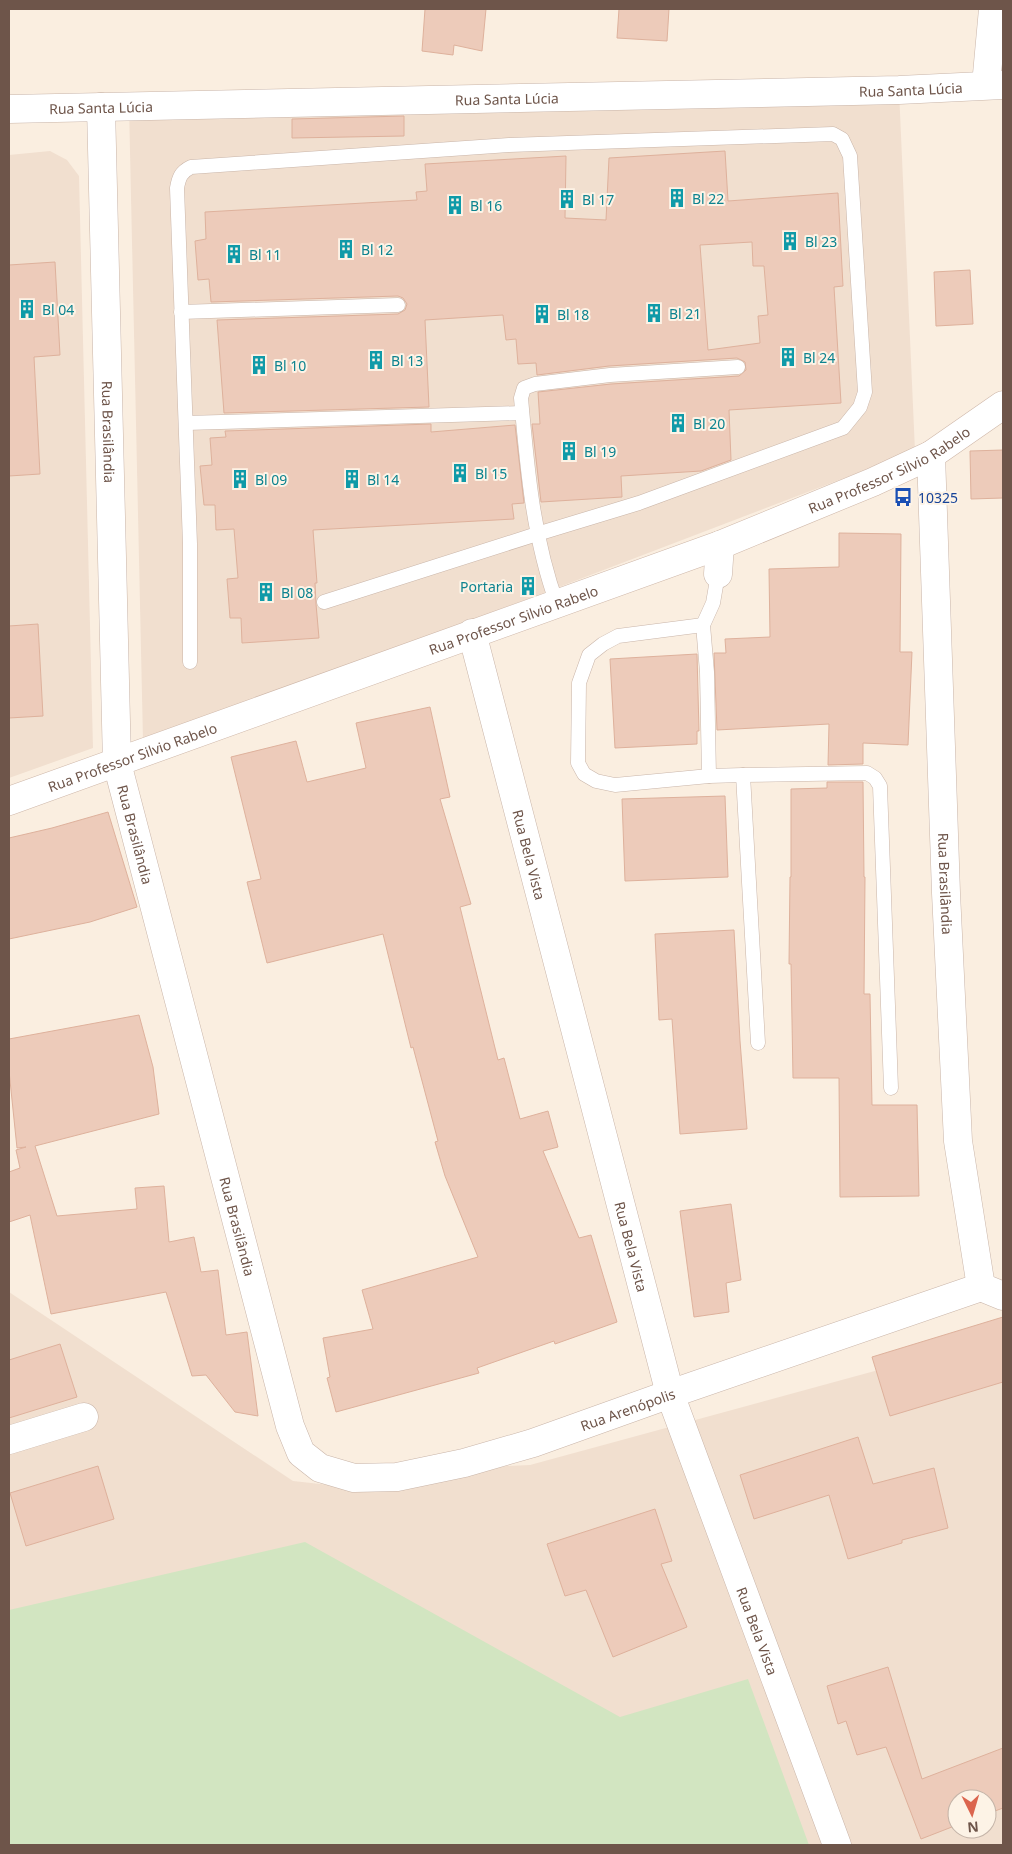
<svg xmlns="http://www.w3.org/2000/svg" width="1012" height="1854" viewBox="0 0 1012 1854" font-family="'Noto Sans',sans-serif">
<rect width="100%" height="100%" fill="#faeee0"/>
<g fill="#f1dfcf" fill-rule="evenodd">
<polygon points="899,90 915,451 533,597 143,741 129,106"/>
<polygon points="50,151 67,160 79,176 93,748 9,778 9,155"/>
<path d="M9,1292L293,1481L383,1491L506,1466L530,1465L1003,1336V1845H9ZM957,1799H987V1829H957Z"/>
</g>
<polygon fill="#d2e5c1" points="305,1542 620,1717 748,1679 809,1845 9,1845 9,1610"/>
<g fill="#edcbba" stroke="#deb19c" fill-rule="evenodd">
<polygon points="425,9 486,9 482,51 454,45 453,55 422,51"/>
<polygon points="619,9 669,9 667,41 617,38"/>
<polygon points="404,116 404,136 292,138 292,119"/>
<path d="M725,151L728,201L838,193L843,286L834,287L841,403L729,410L731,460L701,471L621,476L622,497L541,502L532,424H540L538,392L611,384L739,376L746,370L745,362L737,358L609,366L537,375L536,363L518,364L516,339L506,340L503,315L425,320L429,407L224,413L217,320L398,314L405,310L407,304L403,298L398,296L211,302L209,279L198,280L195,241L206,239L205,212L417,200L416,192L427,191L425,164L566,156L565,218L606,220L609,158ZM752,242L753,266H764L768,315L758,316L760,343L708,350L700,245Z"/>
<polygon points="55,262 60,355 34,357 40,474 9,476 9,265"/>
<polygon points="970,270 973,324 936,326 934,272"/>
<polygon points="431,424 431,432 515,425 524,503 512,504 514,519 313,530 317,583 315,583 316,604 319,638 242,643 241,618 230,618 227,579 238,578 234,529 216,530 215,505 204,505 200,466 212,465 210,438 226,437 225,431"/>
<polygon points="1003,450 1003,498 971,499 970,451"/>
<polygon points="839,533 901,534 900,652 912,652 908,745 863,743 863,764 828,765 829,724 717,730 714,653 726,653 725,639 770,637 769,569 839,567"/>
<polygon points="38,624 43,716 9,718 9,626"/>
<polygon points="697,654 699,731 697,731 697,744 615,748 610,659"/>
<polygon points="430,707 450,797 440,799 471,904 460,907 498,1060 504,1058 520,1119 548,1111 558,1147 543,1151 579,1238 591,1235 617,1322 555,1344 554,1341 477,1368 479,1373 336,1412 327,1378 330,1377 323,1338 373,1329 362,1290 478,1257 445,1176 435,1142 438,1141 413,1047 411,1048 383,934 267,963 247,882 261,879 231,757 296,741 307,782 366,768 356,723"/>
<polygon points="827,782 863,782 864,877 865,877 864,994 870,994 872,1105 917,1105 919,1196 840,1197 839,1078 793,1078 791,964 789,964 790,877 791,877 791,789 827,788"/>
<polygon points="725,796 728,877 625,881 622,799"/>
<polygon points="108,812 137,907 90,922 9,939 9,838 52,828"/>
<polygon points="734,930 740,1041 747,1129 680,1134 672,1019 659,1020 655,934"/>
<polygon points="139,1015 153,1067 159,1114 35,1146 57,1216 137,1209 135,1188 164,1186 169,1242 194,1237 201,1272 218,1270 226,1335 247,1332 258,1416 235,1412 206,1375 192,1376 166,1292 51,1314 30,1215 9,1222 9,1172 20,1168 16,1150 26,1147 17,1148 9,1071 9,1039"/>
<polygon points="731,1204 741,1280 726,1283 729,1312 694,1317 680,1211"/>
<polygon points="1003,1317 1003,1382 890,1416 872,1357"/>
<polygon points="60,1344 77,1397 9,1418 9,1360"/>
<polygon points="858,1437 873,1484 934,1468 948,1528 902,1540 902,1543 848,1559 829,1495 754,1519 740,1475"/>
<polygon points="98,1466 114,1519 26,1546 10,1493"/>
<polygon points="655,1509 672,1561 661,1564 687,1627 613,1657 586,1590 565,1596 547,1544"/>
<polygon points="888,1667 922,1779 1003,1748 1003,1808 987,1814 987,1799 957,1799 957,1825 921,1839 886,1747 857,1755 846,1721 838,1724 827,1686"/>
</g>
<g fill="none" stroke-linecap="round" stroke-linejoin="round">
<g stroke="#c9b5a9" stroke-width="15">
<g id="lane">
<polyline points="181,312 398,305"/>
<polyline points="186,423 522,413"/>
<path d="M557,604C533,538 527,467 521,398L524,388L535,384L610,375L738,367"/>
<polyline points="703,625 618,636 603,644 589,655 579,683 578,763 584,774 596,781 615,785 709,776 743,775 758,1043"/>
<path d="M190,662V544L177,188C179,177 181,172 191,167L509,145L833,134L842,139L850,156L865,392L860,407L843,428L639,503L537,534L324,602"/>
<polyline points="743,775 867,773 875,778 880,786 891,1088"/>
<polyline points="709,776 707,672 703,625 713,603 718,574"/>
</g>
</g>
<g stroke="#c9b5a9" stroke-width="29">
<g id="street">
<polyline points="986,85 993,9"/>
<path id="s1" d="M101,107L117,763L290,1426L301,1453L320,1468L354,1478L397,1477L464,1463L533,1443L670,1394L981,1287"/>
<path id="s2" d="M9,109L899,90L1003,85"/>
<path id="s3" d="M931,455L946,893L958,1141L981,1287"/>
<polyline points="718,574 720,545"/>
<path id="s4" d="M472,633L670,1394L837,1845"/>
<polyline points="981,1287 1003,1296"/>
<polyline points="9,1440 84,1417"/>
</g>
</g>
<g stroke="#ceb7a9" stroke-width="29">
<g id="secondary">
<path id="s5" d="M9,801L720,545L873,482L931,455L1003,405"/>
</g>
</g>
<use href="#lane" stroke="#fff" stroke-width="14"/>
<use href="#street" stroke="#fff" stroke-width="28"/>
<use href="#secondary" stroke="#fff" stroke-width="28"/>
</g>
<defs>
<g id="building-bare" transform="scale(1.5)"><path d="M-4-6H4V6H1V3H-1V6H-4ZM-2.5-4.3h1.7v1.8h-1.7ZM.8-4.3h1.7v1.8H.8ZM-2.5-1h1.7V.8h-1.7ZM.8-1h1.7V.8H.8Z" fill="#0f9aa8" stroke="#fdf3e6" stroke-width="2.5" paint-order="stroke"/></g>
<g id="bus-bare" transform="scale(1.5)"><path d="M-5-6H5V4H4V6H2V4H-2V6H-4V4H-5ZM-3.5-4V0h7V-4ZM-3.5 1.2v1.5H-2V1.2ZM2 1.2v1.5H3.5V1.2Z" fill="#1a4fb4" stroke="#fdf3e6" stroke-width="2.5" paint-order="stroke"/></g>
</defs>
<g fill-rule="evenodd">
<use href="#building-bare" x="677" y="198"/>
<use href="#building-bare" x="567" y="199"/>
<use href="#building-bare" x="455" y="205"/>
<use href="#building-bare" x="790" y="241"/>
<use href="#building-bare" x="346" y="249"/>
<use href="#building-bare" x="234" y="254"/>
<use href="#building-bare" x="27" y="309"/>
<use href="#building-bare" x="654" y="313"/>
<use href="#building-bare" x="542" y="314"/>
<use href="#building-bare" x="788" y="357"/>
<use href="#building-bare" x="376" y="360"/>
<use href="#building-bare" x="259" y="365"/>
<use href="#building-bare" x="678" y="423"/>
<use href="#building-bare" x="569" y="451"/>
<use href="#building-bare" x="460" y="473"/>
<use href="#building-bare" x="240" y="479"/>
<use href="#building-bare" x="352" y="479"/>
<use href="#bus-bare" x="903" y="497"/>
<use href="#building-bare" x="528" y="586"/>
<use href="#building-bare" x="266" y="592"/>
</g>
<g text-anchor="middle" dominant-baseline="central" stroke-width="4" stroke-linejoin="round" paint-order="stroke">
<g font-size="14" fill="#6e554a" stroke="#fdf3e6">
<text stroke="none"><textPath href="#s2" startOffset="902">Rua Santa Lúcia</textPath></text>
<text stroke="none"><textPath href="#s2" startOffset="498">Rua Santa Lúcia</textPath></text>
<text stroke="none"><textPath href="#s2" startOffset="92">Rua Santa Lúcia</textPath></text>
<text stroke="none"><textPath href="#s1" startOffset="325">Rua Brasilândia</textPath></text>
<text stroke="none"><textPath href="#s5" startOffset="941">Rua Professor Silvio Rabelo</textPath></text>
<text stroke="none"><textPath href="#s5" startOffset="536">Rua Professor Silvio Rabelo</textPath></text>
<text stroke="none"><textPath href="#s5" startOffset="131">Rua Professor Silvio Rabelo</textPath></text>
<text stroke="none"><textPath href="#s1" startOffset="730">Rua Brasilândia</textPath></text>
<text stroke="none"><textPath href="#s4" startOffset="229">Rua Bela Vista</textPath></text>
<text stroke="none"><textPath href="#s3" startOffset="429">Rua Brasilândia</textPath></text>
<text stroke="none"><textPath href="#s1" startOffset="1135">Rua Brasilândia</textPath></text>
<text stroke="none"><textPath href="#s4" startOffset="634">Rua Bela Vista</textPath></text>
<text stroke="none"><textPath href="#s1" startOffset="1714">Rua Arenópolis</textPath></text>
<text stroke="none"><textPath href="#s4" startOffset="1039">Rua Bela Vista</textPath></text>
</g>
<g font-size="14" fill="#0d838f" stroke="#fdf3e6" text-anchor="start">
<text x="692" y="198">Bl 22</text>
<text x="582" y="199">Bl 17</text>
<text x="470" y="205">Bl 16</text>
<text x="805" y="241">Bl 23</text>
<text x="361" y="249">Bl 12</text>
<text x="249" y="254">Bl 11</text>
<text x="42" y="309">Bl 04</text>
<text x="669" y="313">Bl 21</text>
<text x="557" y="314">Bl 18</text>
<text x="803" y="357">Bl 24</text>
<text x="391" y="360">Bl 13</text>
<text x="274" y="365">Bl 10</text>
<text x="693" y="423">Bl 20</text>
<text x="584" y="451">Bl 19</text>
<text x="475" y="473">Bl 15</text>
<text x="255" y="479">Bl 09</text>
<text x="367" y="479">Bl 14</text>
<text x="513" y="586" text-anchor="end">Portaria</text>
<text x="281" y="592">Bl 08</text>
</g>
<g font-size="14" fill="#164399" stroke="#fdf3e6" text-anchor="start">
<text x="918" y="497">10325</text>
</g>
</g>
<rect width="1012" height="1854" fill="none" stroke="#6e554a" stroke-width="20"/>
<g transform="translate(972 1814) rotate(175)"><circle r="24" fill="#fdf3e6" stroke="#c4b4a8"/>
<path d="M0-4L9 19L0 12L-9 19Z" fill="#db654e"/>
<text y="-8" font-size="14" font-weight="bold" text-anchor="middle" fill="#6e554a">N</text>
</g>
</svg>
